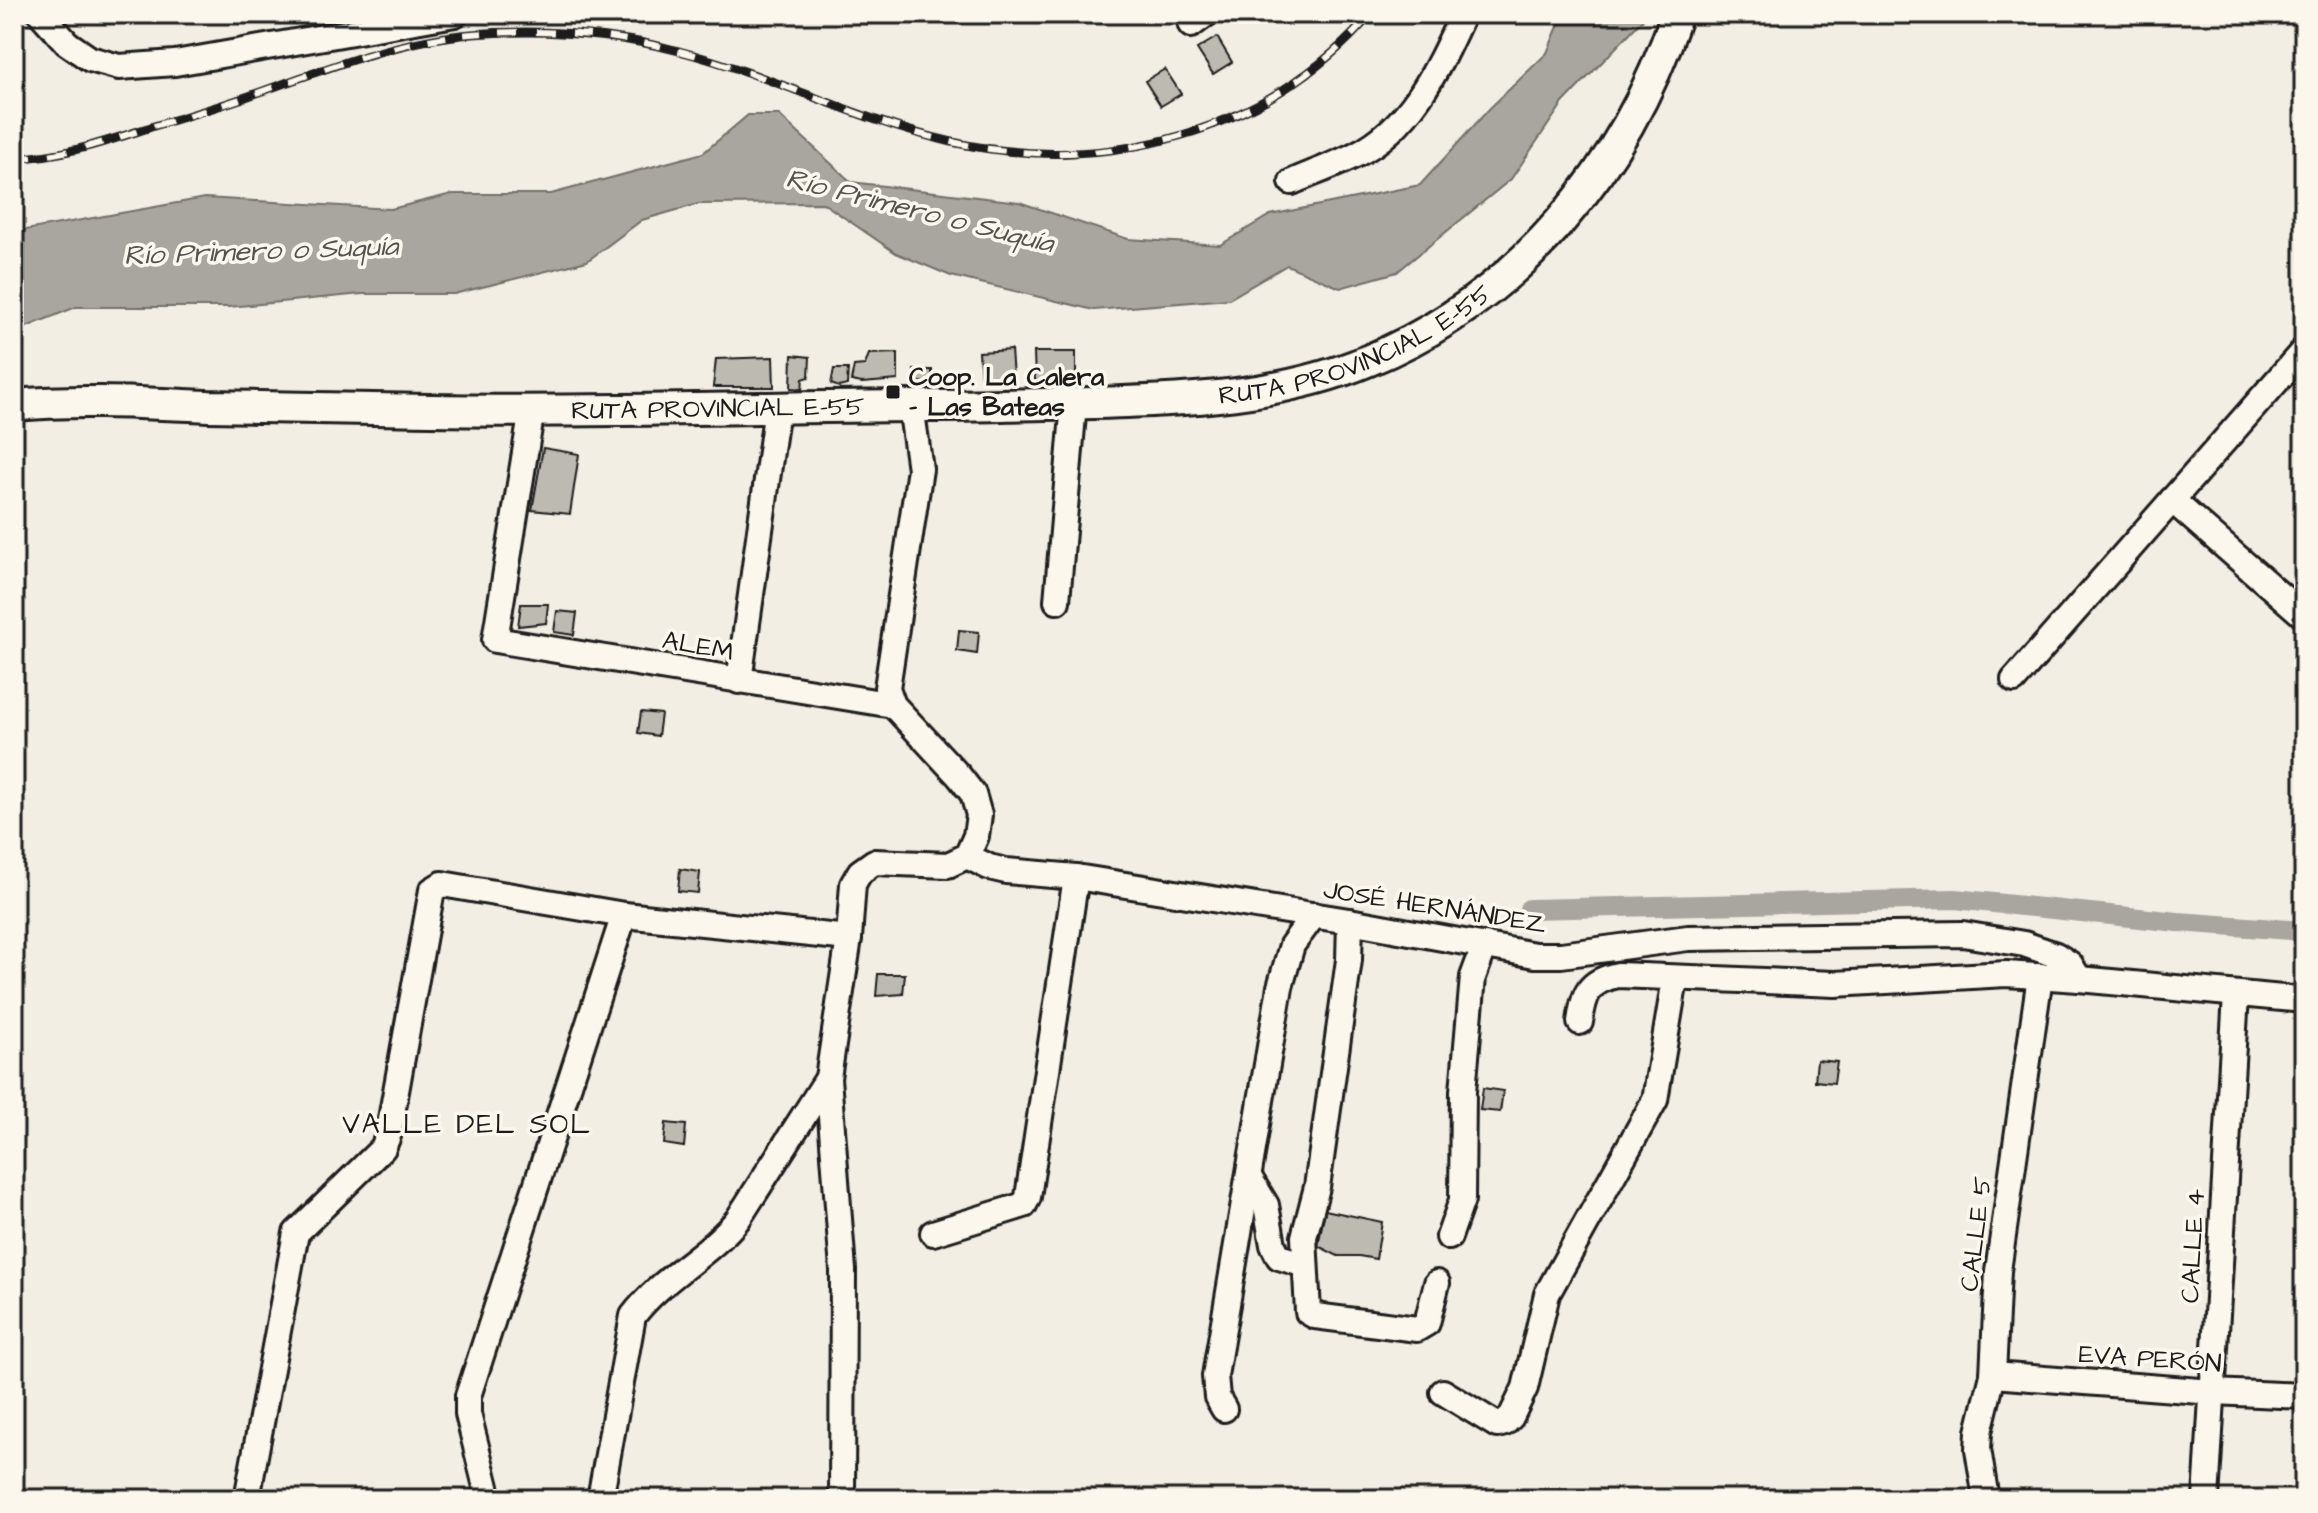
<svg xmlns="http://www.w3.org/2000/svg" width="2318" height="1513" viewBox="0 0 2318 1513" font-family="'Architects Daughter',sans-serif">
<rect width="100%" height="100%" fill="#f2eee4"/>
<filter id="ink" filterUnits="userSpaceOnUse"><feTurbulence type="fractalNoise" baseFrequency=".0125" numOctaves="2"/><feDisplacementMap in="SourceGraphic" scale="16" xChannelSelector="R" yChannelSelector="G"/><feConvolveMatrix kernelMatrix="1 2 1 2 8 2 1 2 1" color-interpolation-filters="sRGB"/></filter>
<g filter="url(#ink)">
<polygon fill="#a9a6a0" stroke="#716f6b" stroke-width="2" points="1563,14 1648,14 1563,103 1511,179 1397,272 1340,288 1287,265 1229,299 1094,310 951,276 896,253 823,203 698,204 642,220 587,261 454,294 362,294 229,307 76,307 14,332 14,232 205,198 391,209 452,194 551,194 703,153 748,115 779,115 851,182 1019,202 1128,239 1220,245 1270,215 1420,185 1490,108 1547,53"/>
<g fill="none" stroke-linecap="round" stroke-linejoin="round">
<polyline stroke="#a9a6a0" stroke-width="20" points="1529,909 1955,899 2178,922 2304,931"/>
</g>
<g fill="#bdbab1" stroke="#1c1c1c" stroke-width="2">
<polygon points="1217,37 1232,62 1213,74 1197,49"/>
<polygon points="1165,69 1181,94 1161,106 1145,81"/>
<polygon points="1011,350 1013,377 981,379 979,352"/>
<polygon points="1034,352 1076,352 1076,381 1035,381"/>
<polygon points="898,353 898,380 862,383 851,381 854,366 865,365 869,354"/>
<polygon points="792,355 810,357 809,377 803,379 802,389 791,388"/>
<polygon points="773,357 774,387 713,387 716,359"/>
<polygon points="834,369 848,369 847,385 839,387 831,384"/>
<polygon points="914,370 932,370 932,383 914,382"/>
<polygon points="543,448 579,454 570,514 532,510"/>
<polygon points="521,604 548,604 546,623 518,626"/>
<polygon points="557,611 577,613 574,635 554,632"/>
<polygon points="959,630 979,632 977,654 957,651"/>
<polygon points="641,712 661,714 658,736 638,733"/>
<polygon points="680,869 700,872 698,893 678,891"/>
<polygon points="878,974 905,974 903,994 876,996"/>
<polygon points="1817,1060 1837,1062 1834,1083 1815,1081"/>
<polygon points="1483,1088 1503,1091 1500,1112 1480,1110"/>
<polygon points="666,1123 686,1125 684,1147 664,1144"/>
<polygon points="1325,1210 1382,1222 1376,1259 1359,1256 1338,1256 1318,1246"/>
</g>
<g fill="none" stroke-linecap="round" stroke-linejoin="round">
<g stroke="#1c1c1c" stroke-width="30">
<g id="minor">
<polyline points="41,14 67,43 90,59 119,67 175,63 455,14"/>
<polyline points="1191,25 1206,14"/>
<path d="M1292,182C1313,173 1335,165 1355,155C1412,127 1438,68 1463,14"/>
<polyline points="532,409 495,640 893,705"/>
<polyline points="2172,500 2304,616"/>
<polyline points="1057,601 1074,403"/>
<polyline points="2014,680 2304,350"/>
<polyline points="739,681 777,408"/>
<polyline points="967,856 989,867 1006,871 1076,877 1355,922 1535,955 1561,955 1688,938 1963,934 2024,944 2056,955 2070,964 2079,979"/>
<polyline points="1350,921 1349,960 1317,1187 1304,1237 1308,1312 1315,1316 1417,1329 1427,1323 1437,1283"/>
<path d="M1580,1022C1584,994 1588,981 1618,975L1835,984L2006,974L2079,979L2304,1000"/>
<polyline points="1249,1177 1266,1205 1273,1245 1279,1257 1305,1265"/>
<polyline points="933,1233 1024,1205 1028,1197 1076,877"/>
<polyline points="1449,1237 1462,1200 1463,1091 1473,977 1485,945"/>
<polyline points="1993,1375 2213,1392 2304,1396"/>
<polyline points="1443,1392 1497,1425 1505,1423 1511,1417 1525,1388 1547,1294 1655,1100 1675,979"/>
<polyline points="1224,1409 1217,1397 1215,1376 1280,987 1292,945 1314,915"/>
<polyline points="247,1499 296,1233 383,1148 388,1136 432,890 442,884 624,915 849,938"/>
<polyline points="489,1499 468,1414 468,1396 624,915"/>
<path d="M600,1499L633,1316C662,1277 708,1256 738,1219L828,1078"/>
<polyline points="842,1499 843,1270 828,1078 849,938 853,884 860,872 874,862 948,865 967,856 976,836 979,815 973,794 959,776 893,705 887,688 920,469 911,406"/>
<polyline points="1986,1499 1978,1449 1979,1432 1993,1375 1998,1271 2040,976"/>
<polyline points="2206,1499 2236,995"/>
</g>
</g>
<g stroke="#1c1c1c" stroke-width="36">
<g id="major">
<path id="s1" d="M14,405C79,399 143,403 208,406C282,408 356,409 430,410C593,413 756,407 919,406C978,406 1036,404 1095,403C1187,400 1281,397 1367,361C1519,299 1626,167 1677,14"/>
</g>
</g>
<use href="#minor" stroke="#fbf7ec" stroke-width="24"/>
<use href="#major" stroke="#fbf7ec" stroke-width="30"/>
<g stroke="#1c1c1c" stroke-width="9">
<path id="rail" d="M14,158C63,157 108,141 154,126C184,117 214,108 243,98C315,73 395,40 472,34C541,29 611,33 679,51C772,75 858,121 952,142C1103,176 1269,134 1371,14"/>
</g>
<use href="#rail" stroke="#fbf7ec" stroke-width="6" stroke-dasharray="18" stroke-linecap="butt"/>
</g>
</g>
<rect fill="#1c1c1c" stroke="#fbf7ec" stroke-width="3" x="885" y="384" width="16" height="16" rx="4"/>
<g text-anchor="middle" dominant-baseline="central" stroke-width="7" stroke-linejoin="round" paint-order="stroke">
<g font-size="26" fill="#1c1c1c" stroke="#fbf7ec">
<text stroke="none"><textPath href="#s1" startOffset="1352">RUTA PROVINCIAL E-55</textPath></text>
<text stroke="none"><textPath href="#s1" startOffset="704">RUTA PROVINCIAL E-55</textPath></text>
<text transform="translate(698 646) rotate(10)">ALEM</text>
<text transform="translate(1435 907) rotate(9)">JOSÉ HERNÁNDEZ</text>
<text transform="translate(1976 1234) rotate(-83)">CALLE 5</text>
<text transform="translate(2193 1246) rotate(-87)">CALLE 4</text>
<text transform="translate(2150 1359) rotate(4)">EVA PERÓN</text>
</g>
<g font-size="26" font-weight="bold" fill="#1c1c1c" stroke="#fbf7ec" text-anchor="start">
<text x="909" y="377">Coop. La Calera<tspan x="909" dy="30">- Las Bateas</tspan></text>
</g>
<g font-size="28" font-style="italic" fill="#545351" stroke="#fbf7ec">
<text transform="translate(920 211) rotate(14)">Río Primero o Suquía</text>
<text transform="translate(261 251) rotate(-2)">Río Primero o Suquía</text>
</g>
<g font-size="28" letter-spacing="2" fill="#1c1c1c" stroke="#fbf7ec">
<text x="467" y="1124">VALLE DEL SOL</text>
</g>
</g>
<rect width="2318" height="1513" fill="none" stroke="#fbf7ec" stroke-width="48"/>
<rect x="24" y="24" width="2270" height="1465" fill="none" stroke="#1c1c1c" stroke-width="3" filter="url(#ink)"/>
</svg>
